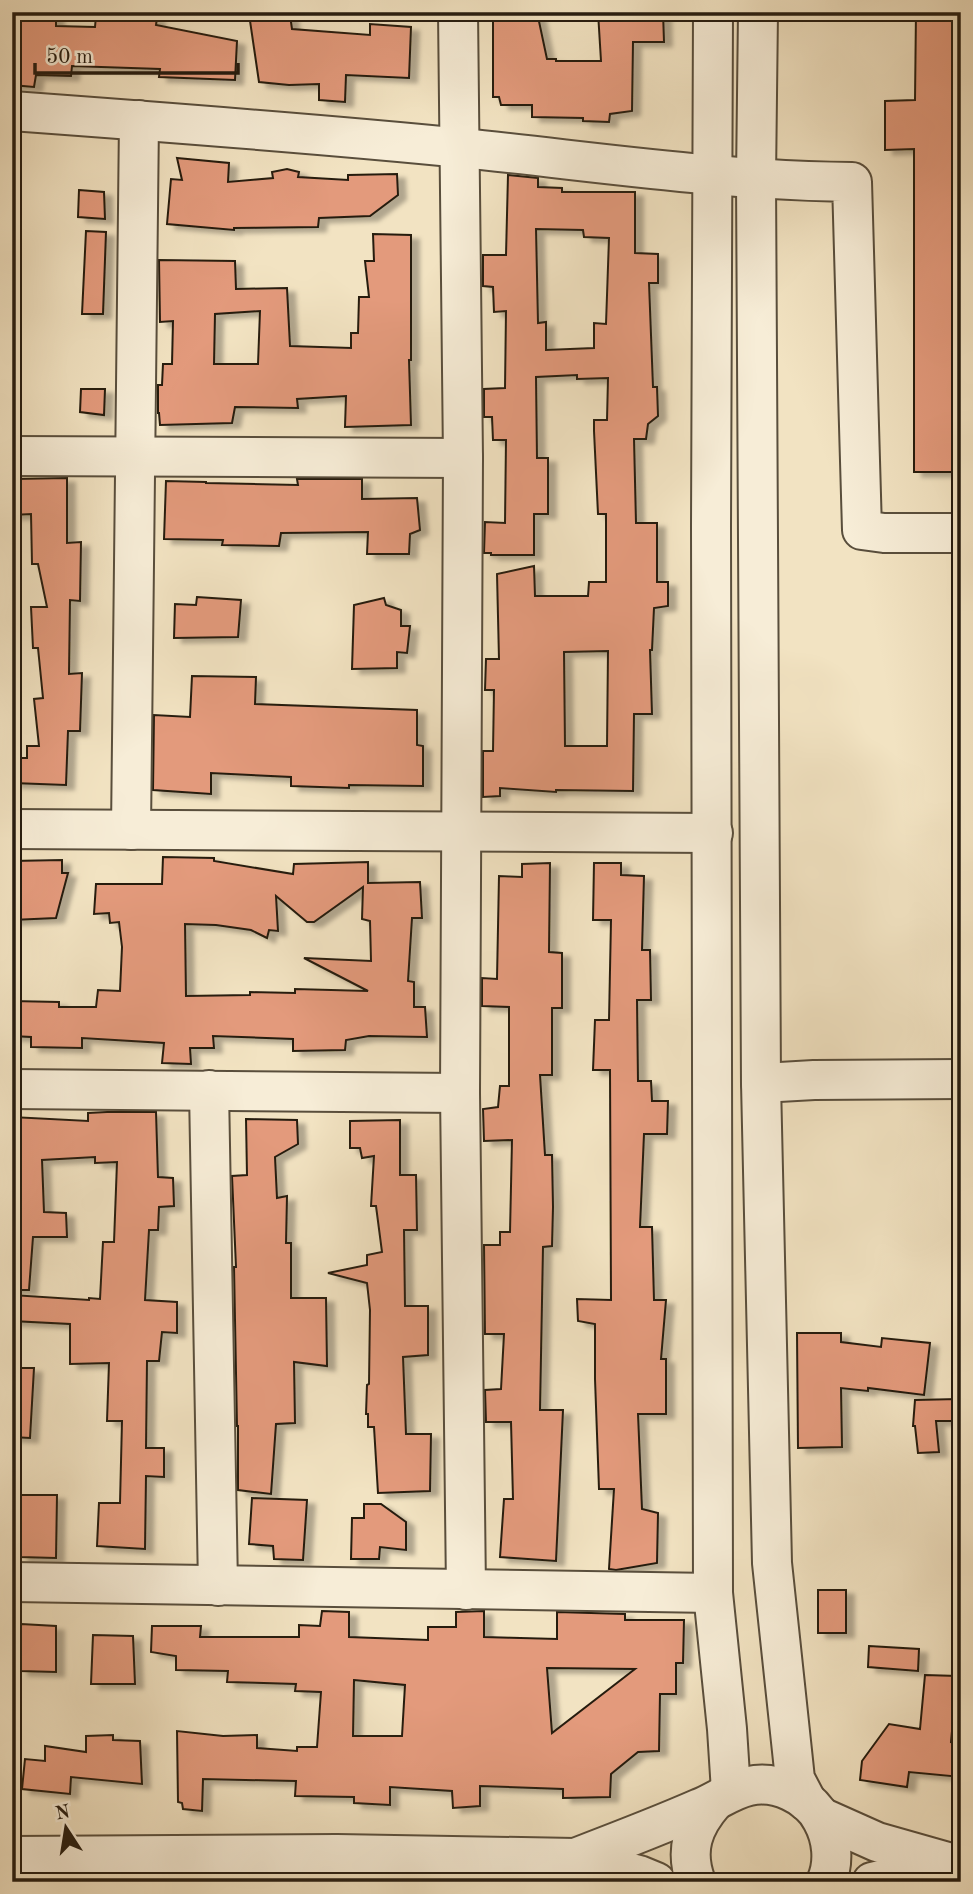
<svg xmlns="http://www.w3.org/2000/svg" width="973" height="1894" viewBox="0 0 973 1894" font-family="'Old Standard TT',serif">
<defs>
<filter id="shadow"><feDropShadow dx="8" dy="4.5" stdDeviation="2" flood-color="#0004"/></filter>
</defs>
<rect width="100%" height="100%" fill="#f2e3c2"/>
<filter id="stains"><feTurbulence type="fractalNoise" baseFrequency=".00286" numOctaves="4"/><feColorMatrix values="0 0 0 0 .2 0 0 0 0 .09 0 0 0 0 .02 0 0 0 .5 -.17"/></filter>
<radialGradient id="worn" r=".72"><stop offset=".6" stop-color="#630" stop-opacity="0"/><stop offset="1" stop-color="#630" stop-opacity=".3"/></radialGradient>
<g fill="#e39a7c" stroke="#261c10" stroke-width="2" fill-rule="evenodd" filter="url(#shadow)">
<polygon points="12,12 56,16 56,26 95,27 96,16 106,18 106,12 136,12 136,17 157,18 156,25 237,41 235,80 159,77 160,69 72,66 71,76 36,75 34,87 12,85"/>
<polygon points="493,12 537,12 547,59 556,59 556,61 601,61 598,12 663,12 664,42 633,42 632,111 610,114 609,122 583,121 583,118 532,117 532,105 501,105 499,97 493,97"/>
<polygon points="916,12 961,12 961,472 914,472 914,149 885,150 885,101 915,100"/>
<polygon points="249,14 290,15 292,29 370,35 370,24 411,27 409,78 346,75 345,102 319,100 319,84 289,85 259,82"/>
<polygon points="177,158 229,163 228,182 273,178 272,172 287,169 299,172 298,177 348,180 348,175 397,174 398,195 370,216 319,218 318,227 234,228 234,230 167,224 171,179 182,180"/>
<path d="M508,175L538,178V187L562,188V192H635V253L658,254V283H649L653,387H657L658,416L648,424L646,439H634L636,523H657V582H668V606L654,608L652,650H650L652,714H634L633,791L556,790V792L500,788V796L483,797V751H493L494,690H485L486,659H499L497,574L534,566L535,596H588L589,582H606V514H598L594,431V420H607L608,378L577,379V375L536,377L537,458H548V514H534V555H491V553H484L485,522L505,523L506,440H493L492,417H484V389L505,388L506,311L494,312L493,287L483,286V255H506ZM536,229L583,230L584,237L609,238L606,324L594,323V348L546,350V322L538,323ZM608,651L607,746H565L564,652Z"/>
<polygon points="79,190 104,192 105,219 78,217"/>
<polygon points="86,231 106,232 103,314 82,314"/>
<path d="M373,234L411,235V360H409L411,425L345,427L346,396L297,399L298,408L235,407L232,423L160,425L159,413H158V385H162L163,364H172L173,321L160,322L159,260L235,261L236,289L287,288L290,346L351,348V333H358L359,297H369L365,261H374ZM260,311L258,364H214L215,314Z"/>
<polygon points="81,389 105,389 104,415 80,412"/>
<polygon points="67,478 67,543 81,542 80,601 70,600 69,674 82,673 80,731 68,731 66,785 13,783 14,758 27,758 27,746 39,746 34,699 43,698 38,648 33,648 31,607 47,607 38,564 32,564 31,514 12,515 14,479"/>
<polygon points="297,479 362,479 362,499 417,498 420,530 410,534 409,554 367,554 368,532 281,533 279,546 222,545 223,540 164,539 166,481 206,482 206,483 298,485"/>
<polygon points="197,597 241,600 238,637 174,638 175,604 196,605"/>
<polygon points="384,598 386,605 401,610 401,626 410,626 407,653 397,652 397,668 352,669 354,605"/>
<polygon points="192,676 256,677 255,704 417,710 417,745 423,746 423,786 349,785 349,788 291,786 291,777 211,773 211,794 153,790 154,715 190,717"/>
<path d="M163,857L214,858V861L293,874L294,864L368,862V883L420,882L422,918H412L408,981L414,982V1007H425L427,1037L369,1036L346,1040L345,1050L293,1051V1039L213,1036L214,1048H190L191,1064L162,1063L164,1043L82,1038V1048L31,1047V1037L12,1036V1001L59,1002V1007H96L98,990L120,991L122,947L119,922L110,923L109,913L94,914L96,884H162ZM363,887L362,919L370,921L371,961L304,958L368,991L295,989V993L250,992V995L186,996L185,924L216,925L251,930L267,938L269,930L278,931L276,896L307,922H314Z"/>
<polygon points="62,860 62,873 68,873 56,918 12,920 12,861"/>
<polygon points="550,863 549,952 562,953 562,1008 552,1008 552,1075 540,1075 545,1155 552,1155 553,1207 552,1246 543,1247 540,1410 563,1410 556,1561 500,1557 504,1499 513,1499 511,1422 486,1422 485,1390 501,1389 504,1334 485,1334 484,1245 500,1245 500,1232 510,1232 512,1140 484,1141 483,1109 498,1107 500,1086 509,1086 509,1007 482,1006 482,978 497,979 499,876 522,877 522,864"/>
<polygon points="594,863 621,863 621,875 644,876 642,950 650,950 651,1000 637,1000 638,1081 651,1081 652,1101 668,1101 667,1134 644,1134 640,1227 652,1227 654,1300 666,1300 661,1359 666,1359 666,1414 638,1414 642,1509 658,1513 657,1563 616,1570 609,1569 614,1489 599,1489 595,1379 595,1324 578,1321 577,1299 611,1300 610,1070 593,1070 595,1020 609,1020 611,920 593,920"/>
<polygon points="107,1112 156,1112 158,1177 173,1178 174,1206 159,1207 158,1230 149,1230 145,1300 177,1302 177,1333 162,1332 159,1361 147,1361 146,1448 164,1448 164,1477 146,1476 145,1549 97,1546 99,1503 120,1503 122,1421 107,1421 109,1363 70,1364 70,1324 12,1321 12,1295 89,1300 89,1298 100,1299 103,1242 114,1242 117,1162 95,1163 95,1157 42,1160 44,1212 66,1213 67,1237 33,1237 29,1290 12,1290 12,1117 88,1121 88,1113"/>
<polygon points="246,1119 297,1120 298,1144 275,1157 277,1198 287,1196 286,1243 291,1243 291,1298 326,1298 327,1366 294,1362 295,1423 276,1424 271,1494 238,1490 238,1426 237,1426 234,1267 236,1267 232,1176 247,1175"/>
<polygon points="400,1120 400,1175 416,1175 417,1230 404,1230 405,1306 428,1306 428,1355 403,1357 406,1434 431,1434 430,1491 378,1493 374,1427 368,1427 368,1414 366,1414 367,1385 369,1384 370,1310 367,1283 328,1273 367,1265 367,1255 382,1252 376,1206 371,1206 374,1156 362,1158 360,1148 350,1148 350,1121"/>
<polygon points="797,1333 841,1333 841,1342 881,1347 882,1338 930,1343 924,1395 868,1388 868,1391 841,1388 842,1447 798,1448"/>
<polygon points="12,1368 34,1368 30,1438 12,1437"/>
<polygon points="958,1399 958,1421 936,1421 939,1452 918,1453 915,1426 913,1426 915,1400"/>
<polygon points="12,1495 57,1495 56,1558 20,1557 20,1550 12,1550"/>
<polygon points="252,1498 307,1500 303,1560 274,1559 273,1546 249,1544"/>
<polygon points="364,1504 381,1504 406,1522 406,1550 380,1547 379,1559 351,1559 352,1518 364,1518"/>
<rect x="818" y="1590" width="28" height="43"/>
<path d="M322,1611L349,1612V1637L428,1640V1627H456V1612L484,1611V1637L557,1639V1612L625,1614V1620H684L683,1663H676V1694H660L659,1751L638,1752L611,1774L610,1797L563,1798V1789L480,1786V1806L453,1808L452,1791L390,1787V1805L354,1803V1797L295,1796L296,1781L203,1779L202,1811L183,1809L182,1803L178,1802L177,1731L223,1736L257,1735V1748L297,1751V1747H317L321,1692L295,1691L296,1684L227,1682L228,1671L176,1670V1656L151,1652L152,1626H201L200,1637H299V1625L320,1626ZM547,1668L635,1669L552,1733ZM354,1680L405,1685L402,1736H353Z"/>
<polygon points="21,1624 56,1626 56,1672 20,1671"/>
<polygon points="93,1635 133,1636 135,1684 91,1684"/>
<polygon points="869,1646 919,1649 918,1671 868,1667"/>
<polygon points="925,1675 957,1676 951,1742 961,1743 961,1777 909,1772 907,1787 860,1780 862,1761 889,1724 920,1729"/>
<polygon points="113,1735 113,1740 140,1741 142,1784 71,1777 70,1794 22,1789 25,1759 45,1761 45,1746 86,1752 86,1736"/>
</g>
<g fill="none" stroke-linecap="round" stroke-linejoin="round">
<g stroke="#594e3c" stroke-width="42">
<g id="minor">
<polyline points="458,12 463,458 460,1093 466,1590"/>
<polyline points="713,12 711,527 713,1593 727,1729 731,1791"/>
<polyline points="758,12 756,178 761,1083 772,1563 795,1779 807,1802"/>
<path d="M12,111C162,122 312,133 462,148C591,161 722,181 852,182L862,530L884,533H961"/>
<polyline points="12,456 463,458"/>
<polyline points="12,829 713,833"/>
<polyline points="131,830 139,120"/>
<polyline points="761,1083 814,1080 961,1079"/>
<polyline points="12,1089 460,1093"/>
<polyline points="209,1090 218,1586"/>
<polyline points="12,1582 713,1593"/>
<polyline points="821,1817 877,1842 951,1863"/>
<polyline points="12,1856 337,1854 575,1858 639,1875 656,1882"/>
<path d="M575,1858C617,1842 659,1826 700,1808C717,1801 731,1790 749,1786C776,1780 809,1795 822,1820C832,1838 835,1862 826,1882"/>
<path d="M696,1882C684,1850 693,1826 714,1802"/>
<polyline points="872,1882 948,1864"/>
</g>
</g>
<use href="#minor" stroke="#f7edd7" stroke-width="38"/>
</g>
<rect width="973" height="1894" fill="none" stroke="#f2e3c2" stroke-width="42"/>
<rect x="14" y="14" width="945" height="1866" fill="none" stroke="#261c10" stroke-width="3.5"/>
<rect x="21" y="21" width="931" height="1852" fill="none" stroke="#261c10" stroke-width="2"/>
<g transform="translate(66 1828) rotate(348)" stroke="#f7edd7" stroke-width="5" paint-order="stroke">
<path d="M0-5L12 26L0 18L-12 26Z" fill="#261c10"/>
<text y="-10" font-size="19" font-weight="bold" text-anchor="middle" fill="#261c10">N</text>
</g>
<path d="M35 63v10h203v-10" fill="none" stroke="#261c10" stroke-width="3.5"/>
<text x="46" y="63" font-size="21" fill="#261c10" stroke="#f7edd7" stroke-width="5" paint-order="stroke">50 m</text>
<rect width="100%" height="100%" filter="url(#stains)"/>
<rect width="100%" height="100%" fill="url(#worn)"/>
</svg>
